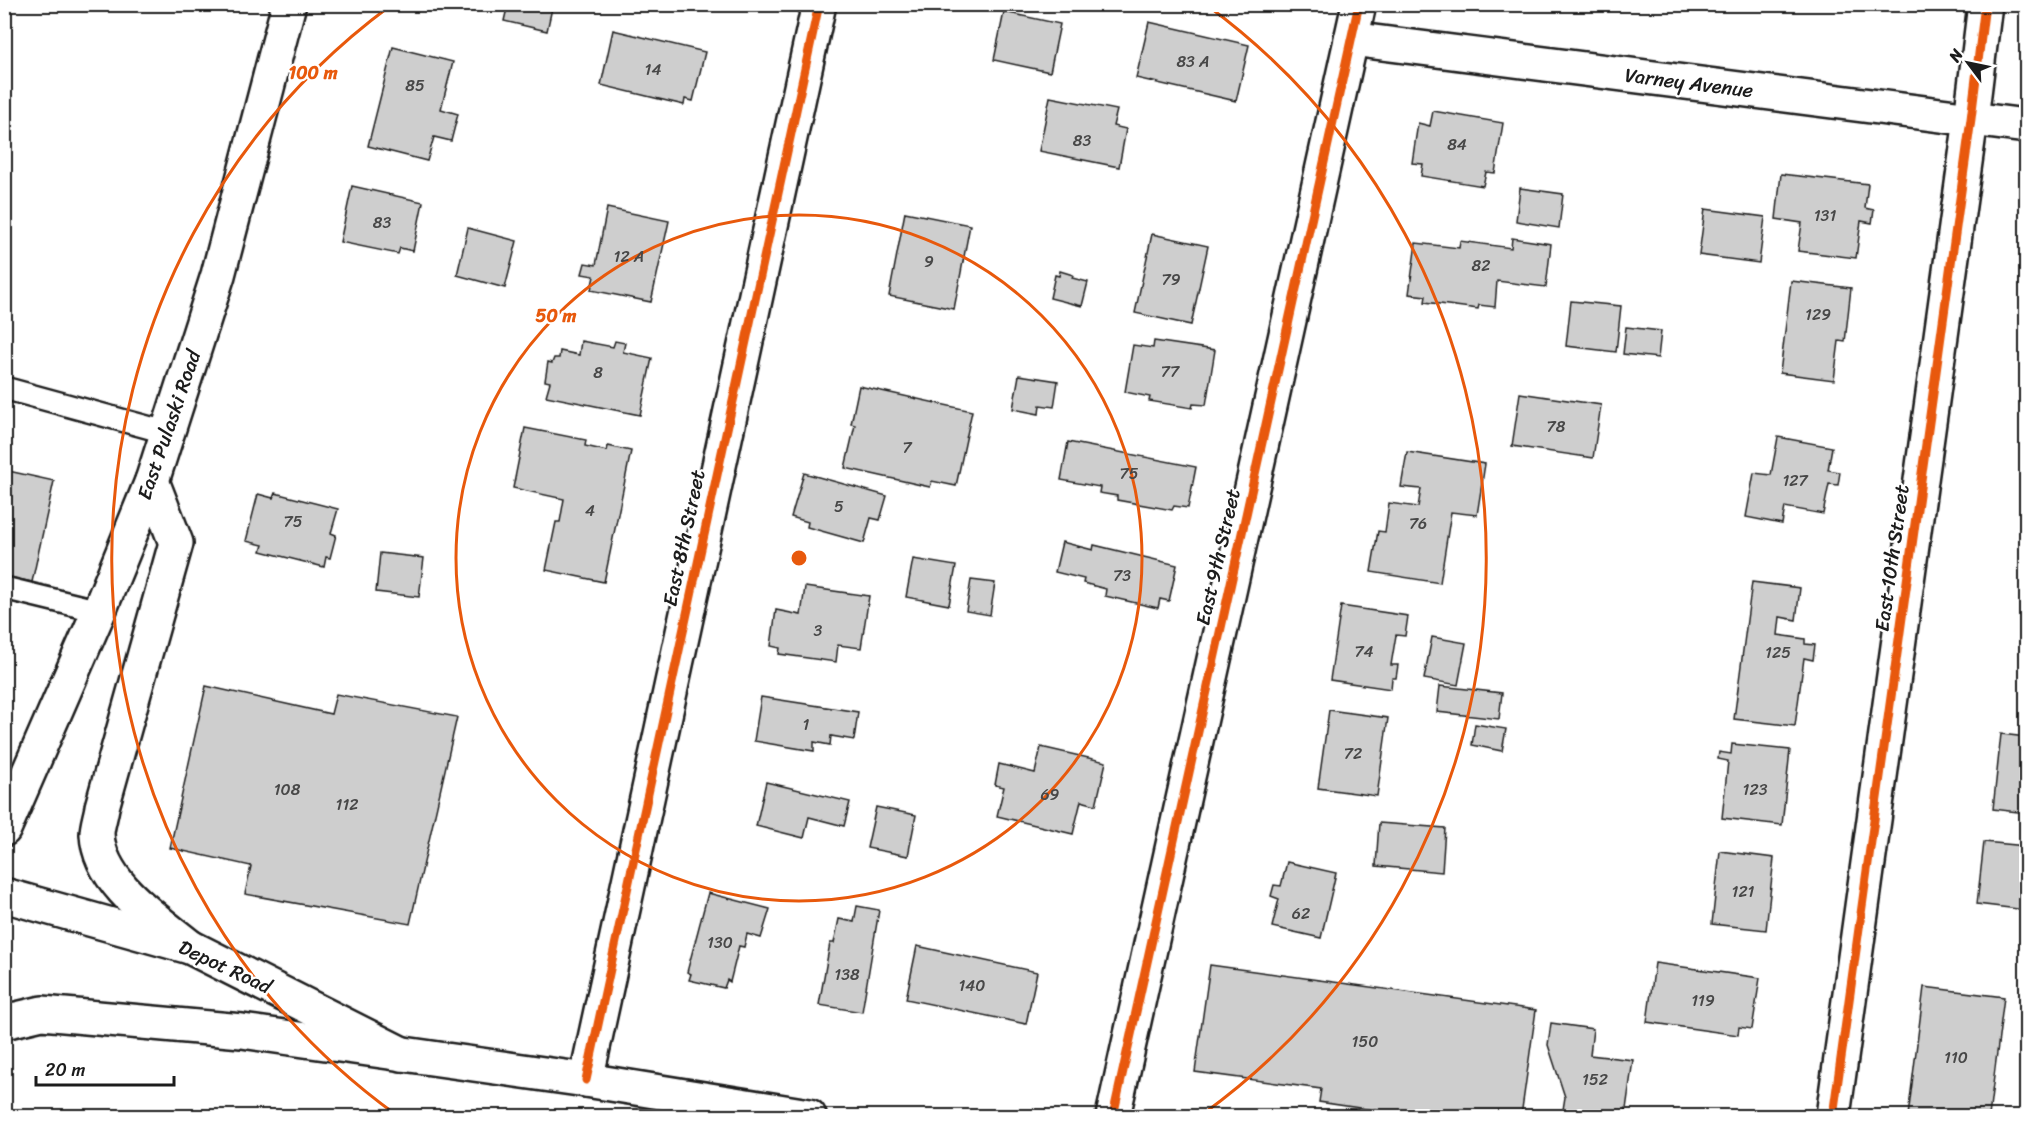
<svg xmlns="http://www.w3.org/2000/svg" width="2031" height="1121" viewBox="0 0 2031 1121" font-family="Sriracha,sans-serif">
<rect width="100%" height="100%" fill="#fff"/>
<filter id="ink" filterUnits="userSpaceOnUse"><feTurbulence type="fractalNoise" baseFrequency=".0167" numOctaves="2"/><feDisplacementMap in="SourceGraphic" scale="12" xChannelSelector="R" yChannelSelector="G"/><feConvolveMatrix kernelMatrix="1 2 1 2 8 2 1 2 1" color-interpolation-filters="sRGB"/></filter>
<g filter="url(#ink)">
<g fill="#cecece" stroke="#1c1c1c" stroke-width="1.5">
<polygon points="508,4 535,4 552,8 547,31 504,21"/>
<polygon points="1831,4 1870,4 1869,9"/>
<polygon points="1004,12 1060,24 1050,72 994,60"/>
<polygon points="1149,22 1249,45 1236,101 1136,78"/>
<polygon points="613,30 705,52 693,101 685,99 684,105 601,85"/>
<polygon points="393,47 453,62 441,109 458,114 451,141 434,137 427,161 368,146"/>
<polygon points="1050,97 1117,110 1113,126 1126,129 1119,167 1039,151"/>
<polygon points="1433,111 1503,123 1495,173 1486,172 1483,186 1421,176 1423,164 1412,163 1418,123 1430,126"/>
<polygon points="1781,174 1868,184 1865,208 1874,210 1872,223 1861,221 1856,258 1798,251 1802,223 1776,219"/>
<polygon points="352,186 423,202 413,251 400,248 398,254 340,242"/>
<polygon points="1520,188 1563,194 1559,228 1516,221"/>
<polygon points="607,208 669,221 651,302 591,290 594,276 582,274 585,263 596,265"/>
<polygon points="1705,209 1765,217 1759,263 1699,255"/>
<polygon points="905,212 970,225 954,309 889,296"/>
<polygon points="468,228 517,241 505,288 457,275"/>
<polygon points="1152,234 1208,246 1191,325 1135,313"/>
<polygon points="1512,238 1551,244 1546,287 1497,281 1495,307 1479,305 1478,309 1425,302 1426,296 1409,294 1416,243 1459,248 1460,241 1511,248"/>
<polygon points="1060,271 1073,275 1072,278 1088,282 1082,306 1050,298 1055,275 1059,276"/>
<polygon points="1791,281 1851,288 1845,342 1839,341 1834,380 1780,373"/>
<polygon points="1571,301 1621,306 1616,352 1566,346"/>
<polygon points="1626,327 1661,331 1658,358 1623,354"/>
<polygon points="581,341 613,347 615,341 625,343 623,352 652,358 640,415 546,396 550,382 545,381 548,362 552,363 554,358 559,358 560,351 579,355"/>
<polygon points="1154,341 1215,350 1206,405 1193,404 1192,408 1149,401 1150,397 1125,392 1133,345 1153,348"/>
<polygon points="1019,375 1058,381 1054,407 1040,405 1039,414 1013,409"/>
<polygon points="859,386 972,411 956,486 932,481 930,487 845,468 855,425 851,424"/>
<polygon points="1520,393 1601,405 1593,458 1512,446"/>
<polygon points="525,428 586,440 585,446 607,451 608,446 631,451 604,582 546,570 556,522 560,522 564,499 513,488"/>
<polygon points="1778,437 1832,447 1828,470 1840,472 1838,485 1829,484 1823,514 1785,507 1782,524 1746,517 1754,473 1771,475"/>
<polygon points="1068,442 1196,467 1188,508 1174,506 1172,510 1117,500 1117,496 1099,493 1100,487 1061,480"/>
<polygon points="1407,452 1485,464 1477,515 1451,512 1440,583 1371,572 1378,531 1385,532 1389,503 1418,507 1421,489 1401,487"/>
<polygon points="4,470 54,481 32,582 4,576"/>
<polygon points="804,473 887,496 880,520 871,518 864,543 807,527 808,522 791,517"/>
<polygon points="275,493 338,509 331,533 336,535 330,558 326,557 324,567 261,551 263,545 246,541 258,494 273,498"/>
<polygon points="1062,542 1093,550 1094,545 1177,565 1169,601 1160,599 1158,608 1105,596 1106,589 1083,583 1084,579 1055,572"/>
<polygon points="380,553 424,558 419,597 376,592"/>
<polygon points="913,559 956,566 949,605 906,597"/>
<polygon points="971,580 995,583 990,615 966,611"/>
<polygon points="1752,582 1800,588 1796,620 1780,617 1778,635 1805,639 1805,644 1815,645 1813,660 1804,658 1795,726 1734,719"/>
<polygon points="805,587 869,596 861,648 838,645 836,662 779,654 780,648 771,646 776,610 801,615"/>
<polygon points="1341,606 1408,616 1405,636 1396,635 1391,665 1398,665 1396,678 1392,678 1391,689 1330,680"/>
<polygon points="1432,637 1466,643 1458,685 1424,679"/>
<polygon points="206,686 331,714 336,694 457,717 410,924 245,894 251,866 170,848"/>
<polygon points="1440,686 1502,693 1499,719 1437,712"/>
<polygon points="761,697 858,712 854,740 831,736 830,745 814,742 814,751 754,741"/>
<polygon points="1329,710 1388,718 1377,796 1318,788"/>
<polygon points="1475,724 1506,729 1502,751 1472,745"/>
<polygon points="2001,734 2026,737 2026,813 1993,809"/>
<polygon points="1732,744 1790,750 1782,825 1722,818 1728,761 1718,759 1719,752 1731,754"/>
<polygon points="1041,747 1106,762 1096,805 1081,801 1073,834 997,816 1004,787 995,785 999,764 1035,773"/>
<polygon points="766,782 850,802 844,826 809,817 804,838 756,826"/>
<polygon points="876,807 916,815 908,856 867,848"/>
<polygon points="1379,823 1445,828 1442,872 1376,866"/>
<polygon points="1984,842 2026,846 2026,910 1977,904"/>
<polygon points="1720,851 1774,858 1766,930 1712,924"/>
<polygon points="1287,862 1336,873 1321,938 1272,927 1279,899 1271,896 1274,885 1281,886"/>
<polygon points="708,893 770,909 761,938 747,934 744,947 739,946 730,982 727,980 724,988 689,980 691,974 687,972"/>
<polygon points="857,906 879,910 862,1012 819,1005 830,943 834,943 839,919 854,922"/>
<polygon points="917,946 1037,972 1026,1024 906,999"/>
<polygon points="1655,963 1760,978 1752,1029 1739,1027 1738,1035 1647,1022"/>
<polygon points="1210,965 1536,1010 1521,1116 1414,1116 1319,1102 1321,1089 1195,1072"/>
<polygon points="1924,987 2004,997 1989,1116 1908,1116"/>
<polygon points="1551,1023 1593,1029 1590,1055 1633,1060 1625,1116 1562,1116 1565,1097 1548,1045"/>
</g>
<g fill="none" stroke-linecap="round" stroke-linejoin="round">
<g stroke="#1c1c1c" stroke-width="26">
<g id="service">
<polyline points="4,388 169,433"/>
<polyline points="4,588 99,611"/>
</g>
</g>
<g stroke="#1c1c1c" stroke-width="38">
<g id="minor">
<polyline points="1351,39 2026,126"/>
<polyline points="4,1022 42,1013 242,1031 586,1080 819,4"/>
<polyline points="1113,1116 1359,4"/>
<polyline points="1833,1116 1971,119 1985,4"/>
</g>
</g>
<g stroke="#1c1c1c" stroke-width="38">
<g id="tertiary">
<polyline points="4,895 190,947 402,1054"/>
<polyline points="586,1080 809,1116"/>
</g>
</g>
<g stroke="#1c1c1c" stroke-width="38">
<g id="secondary">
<path d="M152,481L176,543L102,807C101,815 97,826 97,834C99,883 156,919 190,947"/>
<polyline points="4,829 99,611 152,481 218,275 289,4"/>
</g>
</g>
<use href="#service" stroke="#fff" stroke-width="21"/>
<use href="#minor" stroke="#fff" stroke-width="33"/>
<use href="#tertiary" stroke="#fff" stroke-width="33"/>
<use href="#secondary" stroke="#fff" stroke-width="33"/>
<g stroke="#fff" stroke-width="13">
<g id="cycleway">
<polyline points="586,1080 819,4"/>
<polyline points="1113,1116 1359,4"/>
<polyline points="1833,1116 1971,119 1985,4"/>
</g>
</g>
<use href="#cycleway" stroke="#e8590c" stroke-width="9"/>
</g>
</g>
<g fill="none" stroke="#e8590c" stroke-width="3">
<circle cx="799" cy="558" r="343"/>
<path d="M395 1114A687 687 0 0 1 390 6M1208 6A687 687 0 0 1 1203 1114"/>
</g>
<g text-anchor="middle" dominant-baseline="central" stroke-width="4.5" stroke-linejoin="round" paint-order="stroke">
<g font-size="16" fill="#484848">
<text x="1193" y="61">83 A</text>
<text x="653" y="69">14</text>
<text x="415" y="85">85</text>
<text x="1082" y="140">83</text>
<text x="1457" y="144">84</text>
<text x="1825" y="215">131</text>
<text x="382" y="222">83</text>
<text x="629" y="256">12 A</text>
<text x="929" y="261">9</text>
<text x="1481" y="265">82</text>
<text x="1171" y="279">79</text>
<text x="1818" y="314">129</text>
<text x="1170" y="371">77</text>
<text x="598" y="372">8</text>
<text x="1556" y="426">78</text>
<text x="907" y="447">7</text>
<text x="1129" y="473">75</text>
<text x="1795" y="480">127</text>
<text x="839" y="506">5</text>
<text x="590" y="510">4</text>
<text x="293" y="521">75</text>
<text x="1418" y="523">76</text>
<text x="1122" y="575">73</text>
<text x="818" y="630">3</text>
<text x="1364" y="651">74</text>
<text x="1778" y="652">125</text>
<text x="806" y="724">1</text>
<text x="1353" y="753">72</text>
<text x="287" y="789">108</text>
<text x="1755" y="789">123</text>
<text x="1050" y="794">69</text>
<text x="347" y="804">112</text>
<text x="1743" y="891">121</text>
<text x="1301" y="913">62</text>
<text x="720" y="942">130</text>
<text x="847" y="974">138</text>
<text x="972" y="985">140</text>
<text x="1703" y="1000">119</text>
<text x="1365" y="1041">150</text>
<text x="1956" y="1057">110</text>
<text x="1595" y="1079">152</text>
</g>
<g font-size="20" fill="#1c1c1c" stroke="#fff">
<text transform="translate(1689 83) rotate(7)">Varney Avenue</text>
<text transform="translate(169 425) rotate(-71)">East Pulaski Road</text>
<text transform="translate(684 538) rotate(-78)">East 8th Street</text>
<text transform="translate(1218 557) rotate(-77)">East 9th Street</text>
<text transform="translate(1892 558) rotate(-82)">East 10th Street</text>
<text transform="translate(225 967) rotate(25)">Depot Road</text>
</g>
</g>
<circle cx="799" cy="558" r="9" fill="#e8590c" stroke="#fff" stroke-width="3"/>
<g font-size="18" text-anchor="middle" font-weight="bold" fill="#e8590c" stroke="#fff" stroke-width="4.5" stroke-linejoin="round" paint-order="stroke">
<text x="313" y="79">100 m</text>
<text x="556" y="322">50 m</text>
</g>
<rect width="2031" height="1121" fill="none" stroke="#fff" stroke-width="24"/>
<rect x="12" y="12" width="2007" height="1097" fill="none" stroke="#1c1c1c" stroke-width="2" filter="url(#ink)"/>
<g transform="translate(1968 63) rotate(302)" stroke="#ffffff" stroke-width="4.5" paint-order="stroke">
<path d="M0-4.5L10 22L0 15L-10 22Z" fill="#1c1c1c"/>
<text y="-9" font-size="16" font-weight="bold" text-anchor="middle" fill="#1c1c1c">N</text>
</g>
<path d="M36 1076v9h138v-9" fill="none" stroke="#1c1c1c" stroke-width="3"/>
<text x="45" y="1076" font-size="18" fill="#1c1c1c" stroke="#ffffff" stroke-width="4.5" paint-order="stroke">20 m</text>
</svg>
